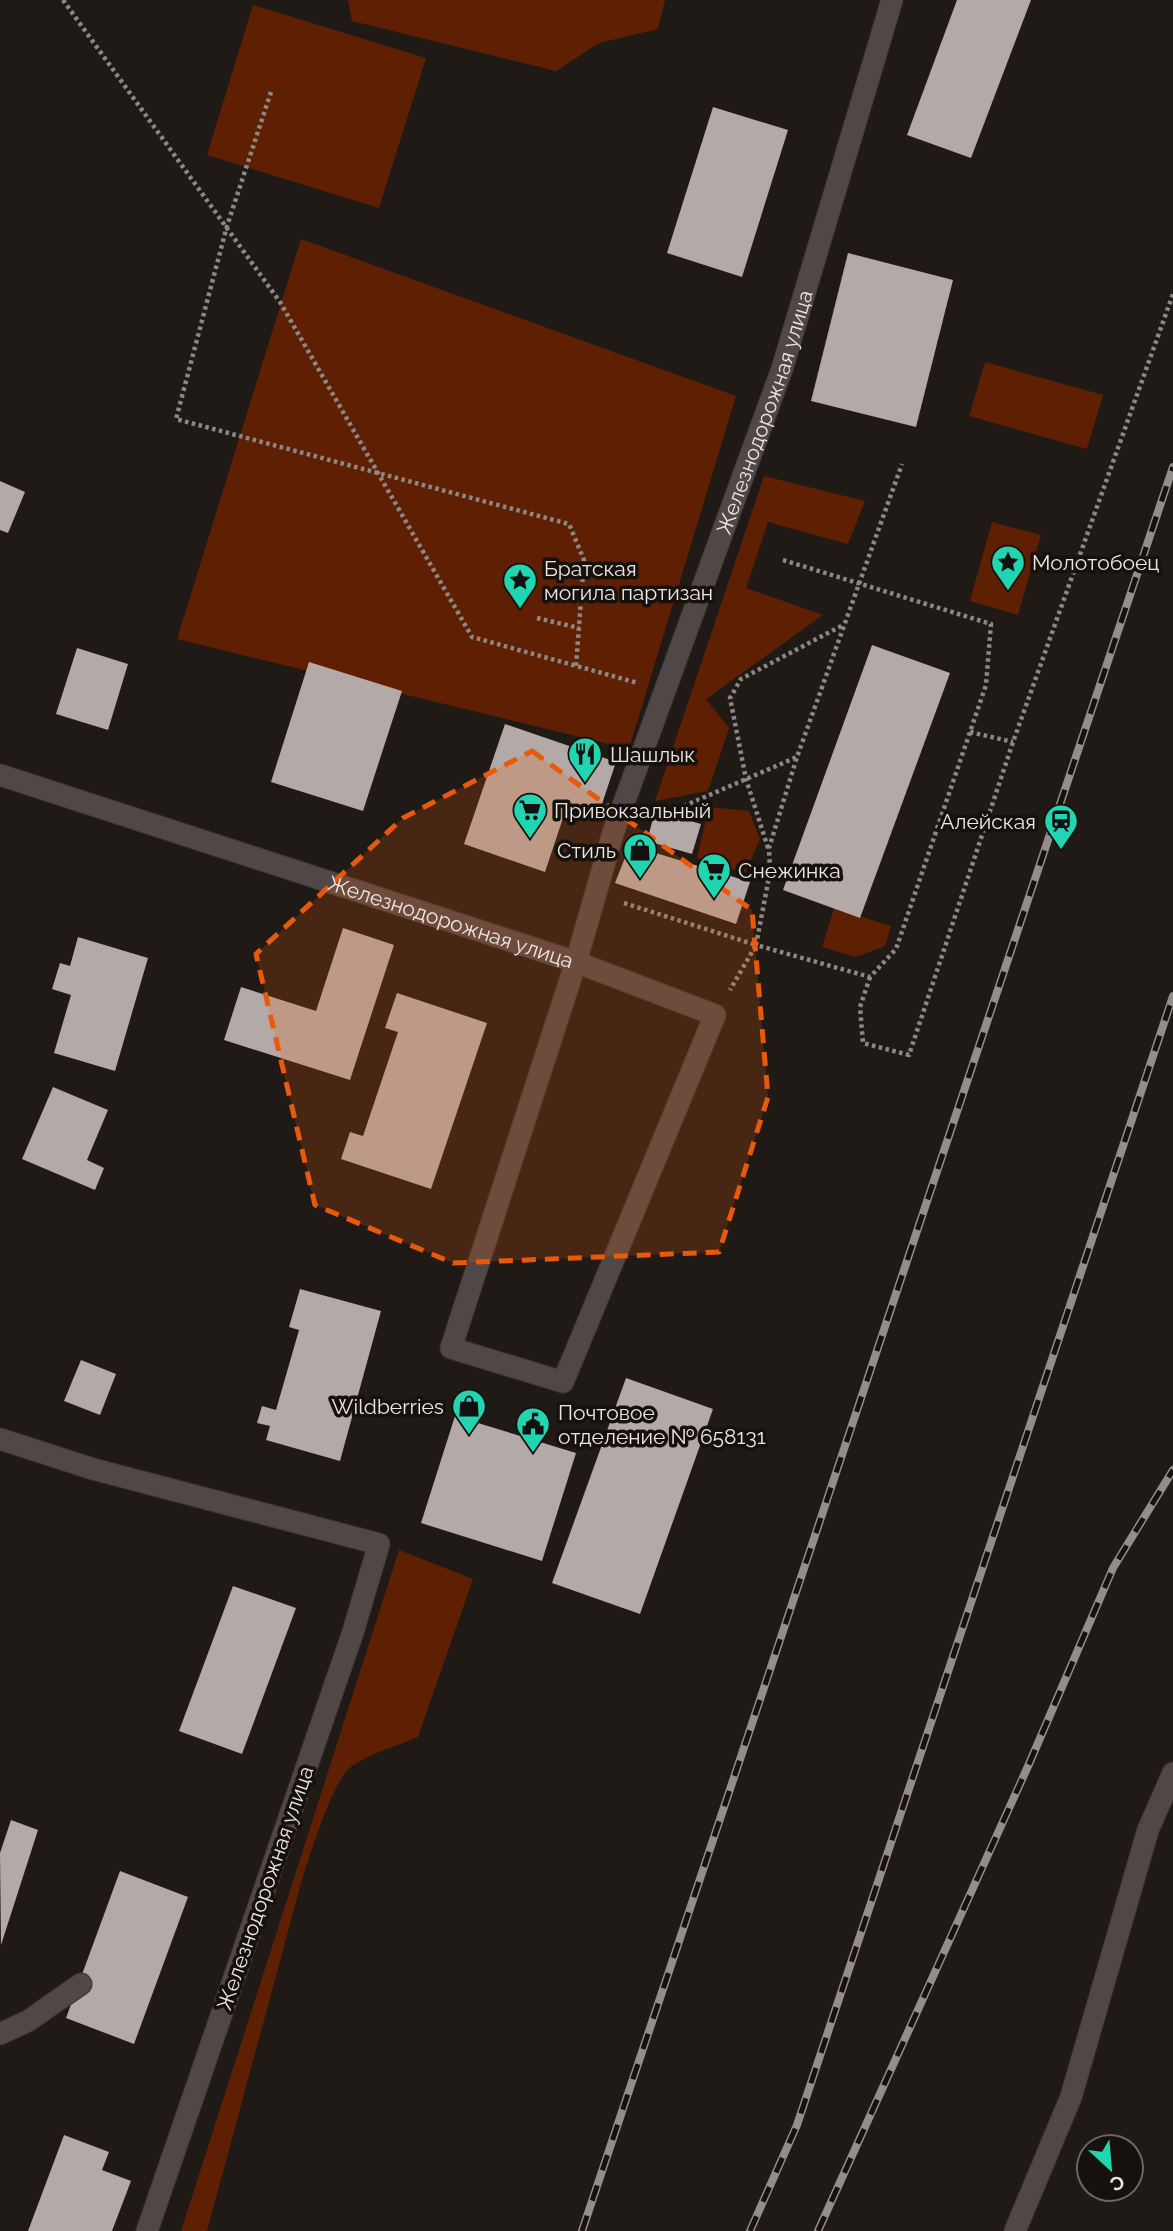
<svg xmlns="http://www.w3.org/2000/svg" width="1173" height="2231" viewBox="0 0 1173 2231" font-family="Raleway,sans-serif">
<rect width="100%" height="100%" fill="#201a17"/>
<g fill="#5f1f03">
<polygon points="348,0 665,0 658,29 599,43 556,71 352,21"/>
<polygon points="253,5 426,58 379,208 207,155"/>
<polygon points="301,239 736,396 629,749 177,639"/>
<polygon points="985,362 1103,395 1087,449 969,416"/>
<polygon points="764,476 865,501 848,544 768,522 746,588 823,615 706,699 729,728 708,791 655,801"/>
<polygon points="992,522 1041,535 1018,615 970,601"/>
<polygon points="709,807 749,811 760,839 745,873 697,858"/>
<polygon points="834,908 891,926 885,946 856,957 822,947"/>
<path d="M399,1550L473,1579L418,1737C398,1746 370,1753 352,1766C332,1781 312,1851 303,1876L207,2231H181Z"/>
</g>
<g fill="#b3a9a6">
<polygon points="957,0 1031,0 971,158 907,135"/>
<polygon points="713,107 788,130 742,277 667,253"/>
<polygon points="848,253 953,280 916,427 811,401"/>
<polygon points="0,481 25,492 8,533 0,530"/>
<polygon points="872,645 950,673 860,918 783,890"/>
<polygon points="77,648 128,664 108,730 56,714"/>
<polygon points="309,662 402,691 363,811 271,782"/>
<polygon points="505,724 616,762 599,813 568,803 545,872 464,844"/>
<polygon points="655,811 701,824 692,854 647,841"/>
<polygon points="630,845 750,882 736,924 615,883"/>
<polygon points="343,928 394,945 350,1080 224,1040 241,987 316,1011"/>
<polygon points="78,937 148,958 115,1071 54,1053 71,995 52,989 60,963 70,966"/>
<polygon points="397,993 487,1023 431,1189 341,1159 350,1132 363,1136 398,1032 385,1028"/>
<polygon points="53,1087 108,1110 87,1160 104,1168 95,1190 22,1159"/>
<polygon points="300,1289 381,1311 340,1461 266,1440 270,1426 257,1423 262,1406 276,1410 299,1330 289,1327"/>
<polygon points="81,1360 116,1374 100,1415 64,1401"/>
<polygon points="626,1378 713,1409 640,1614 552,1583"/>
<polygon points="455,1416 576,1453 542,1561 421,1523"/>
<polygon points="233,1586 296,1608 242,1754 179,1731"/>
<polygon points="11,1820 38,1830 1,1945 0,1853"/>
<polygon points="120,1871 188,1897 134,2044 66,2018"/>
<polygon points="64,2135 109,2152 102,2170 131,2181 112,2231 28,2231"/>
</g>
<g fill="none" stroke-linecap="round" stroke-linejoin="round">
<g stroke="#3b3635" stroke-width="23">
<g id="minor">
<path id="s1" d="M0,775L576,962L715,1015L563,1382L451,1348L576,962L613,833L782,369L892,0"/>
<polyline points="0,1439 93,1469 379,1544 353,1632 147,2231"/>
<polyline points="0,2034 28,2021 81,1984"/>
<polyline points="1015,2231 1071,2097 1148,1830 1173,1773"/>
</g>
</g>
<g stroke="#8d8886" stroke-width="4.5" stroke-dasharray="3.5 3.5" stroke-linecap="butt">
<polyline points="63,0 280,302 472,637 638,683"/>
<polyline points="271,92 227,226 176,419 569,524 584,560 576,666"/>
<polyline points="783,560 991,624 986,685 970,732 896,949 870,977 756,945 770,872 769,848 797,757 902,464"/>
<polyline points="537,618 579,628"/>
<polyline points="970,732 1013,742"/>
<polyline points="677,809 797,757"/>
<polyline points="768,848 746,779 730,698 741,679 843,625"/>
<polyline points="624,903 756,945 730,990"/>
<polyline points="870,977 860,1007 863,1043 909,1055 1013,742 1173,294"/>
</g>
<use href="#minor" stroke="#504846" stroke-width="21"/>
<g stroke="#938e8b" stroke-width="8">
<g id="rail">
<polyline points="582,2231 1173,467"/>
<polyline points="750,2231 797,2125 1173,996"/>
<polyline points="818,2231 1029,1764 1113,1568 1173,1470"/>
</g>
</g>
<use href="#rail" stroke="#17110e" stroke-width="5" stroke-dasharray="16" stroke-linecap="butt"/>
</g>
<path fill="#e8590c" fill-opacity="0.2" stroke="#e8590c" stroke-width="5" stroke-dasharray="14 9" stroke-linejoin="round" d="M532,751L752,910L768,1097L719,1252L453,1263L315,1205L256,954L403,818Z"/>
<defs>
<g id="sight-pin" transform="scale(1.75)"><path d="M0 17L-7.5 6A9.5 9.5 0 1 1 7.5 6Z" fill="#20d5b0" stroke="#17110e"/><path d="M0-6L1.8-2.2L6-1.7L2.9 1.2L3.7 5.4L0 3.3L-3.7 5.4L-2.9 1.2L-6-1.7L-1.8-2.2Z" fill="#111"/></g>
<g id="restaurant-pin" transform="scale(1.75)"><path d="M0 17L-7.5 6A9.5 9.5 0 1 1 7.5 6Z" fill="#20d5b0" stroke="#17110e"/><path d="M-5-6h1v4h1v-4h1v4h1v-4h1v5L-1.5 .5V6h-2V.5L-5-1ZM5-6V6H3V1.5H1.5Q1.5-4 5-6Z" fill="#111"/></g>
<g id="supermarket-pin" transform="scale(1.75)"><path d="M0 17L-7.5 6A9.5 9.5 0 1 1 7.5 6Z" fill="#20d5b0" stroke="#17110e"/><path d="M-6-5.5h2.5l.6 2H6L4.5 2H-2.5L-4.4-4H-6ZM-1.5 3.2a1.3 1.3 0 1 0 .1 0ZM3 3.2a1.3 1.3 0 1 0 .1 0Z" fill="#111"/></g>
<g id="station-pin" transform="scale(1.75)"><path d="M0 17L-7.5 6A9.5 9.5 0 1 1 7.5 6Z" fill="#20d5b0" stroke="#17110e"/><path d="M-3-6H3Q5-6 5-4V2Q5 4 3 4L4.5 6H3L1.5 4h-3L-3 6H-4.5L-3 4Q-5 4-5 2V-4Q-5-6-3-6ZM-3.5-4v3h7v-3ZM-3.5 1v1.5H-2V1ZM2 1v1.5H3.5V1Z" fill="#111"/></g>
<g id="shop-pin" transform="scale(1.75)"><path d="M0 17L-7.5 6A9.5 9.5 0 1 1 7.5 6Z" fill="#20d5b0" stroke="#17110e"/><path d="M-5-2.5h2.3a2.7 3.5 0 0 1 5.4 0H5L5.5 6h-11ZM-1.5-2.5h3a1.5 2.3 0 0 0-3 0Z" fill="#111"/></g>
<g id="civic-pin" transform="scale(1.75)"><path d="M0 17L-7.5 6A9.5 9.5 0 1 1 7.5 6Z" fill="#20d5b0" stroke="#17110e"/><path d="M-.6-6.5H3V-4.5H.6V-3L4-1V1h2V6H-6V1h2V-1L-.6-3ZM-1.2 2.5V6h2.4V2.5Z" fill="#111"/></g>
</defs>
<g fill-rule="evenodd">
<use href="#sight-pin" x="1008" y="562"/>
<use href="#sight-pin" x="520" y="580"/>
<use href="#restaurant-pin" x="585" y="754"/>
<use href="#supermarket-pin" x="530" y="810"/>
<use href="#station-pin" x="1061" y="821"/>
<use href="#shop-pin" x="640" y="850"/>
<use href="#supermarket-pin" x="714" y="870"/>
<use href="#shop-pin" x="469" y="1406"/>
<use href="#civic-pin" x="533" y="1424"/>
</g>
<g text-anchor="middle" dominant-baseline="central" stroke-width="7" stroke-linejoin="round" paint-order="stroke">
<g font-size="21" fill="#eae6e4" stroke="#17110e">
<text stroke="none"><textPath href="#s1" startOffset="2256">Железнодорожная улица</textPath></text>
<text stroke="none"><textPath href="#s1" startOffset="474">Железнодорожная улица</textPath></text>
<text transform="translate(265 1888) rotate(-71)">Железнодорожная улица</text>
</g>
<g font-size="21" fill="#eae6e4" stroke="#17110e" text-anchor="start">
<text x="1032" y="562">Молотобоец</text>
<text x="544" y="568">Братская<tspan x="544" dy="24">могила партизан</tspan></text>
<text x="610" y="754">Шашлык</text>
<text x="554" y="810">Привокзальный</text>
<text x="1036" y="821" text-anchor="end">Алейская</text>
<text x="616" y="850" text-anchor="end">Стиль</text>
<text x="738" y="870">Снежинка</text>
<text x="444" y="1406" text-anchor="end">Wildberries</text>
<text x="558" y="1412">Почтовое<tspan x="558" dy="24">отделение № 658131</tspan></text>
</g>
</g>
<g transform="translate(1110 2168) rotate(154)"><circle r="33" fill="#17110e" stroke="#6b6664" stroke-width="2"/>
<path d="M0-5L12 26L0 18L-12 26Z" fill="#20d5b0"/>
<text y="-10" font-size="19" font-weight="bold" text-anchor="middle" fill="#eae6e4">С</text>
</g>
</svg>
